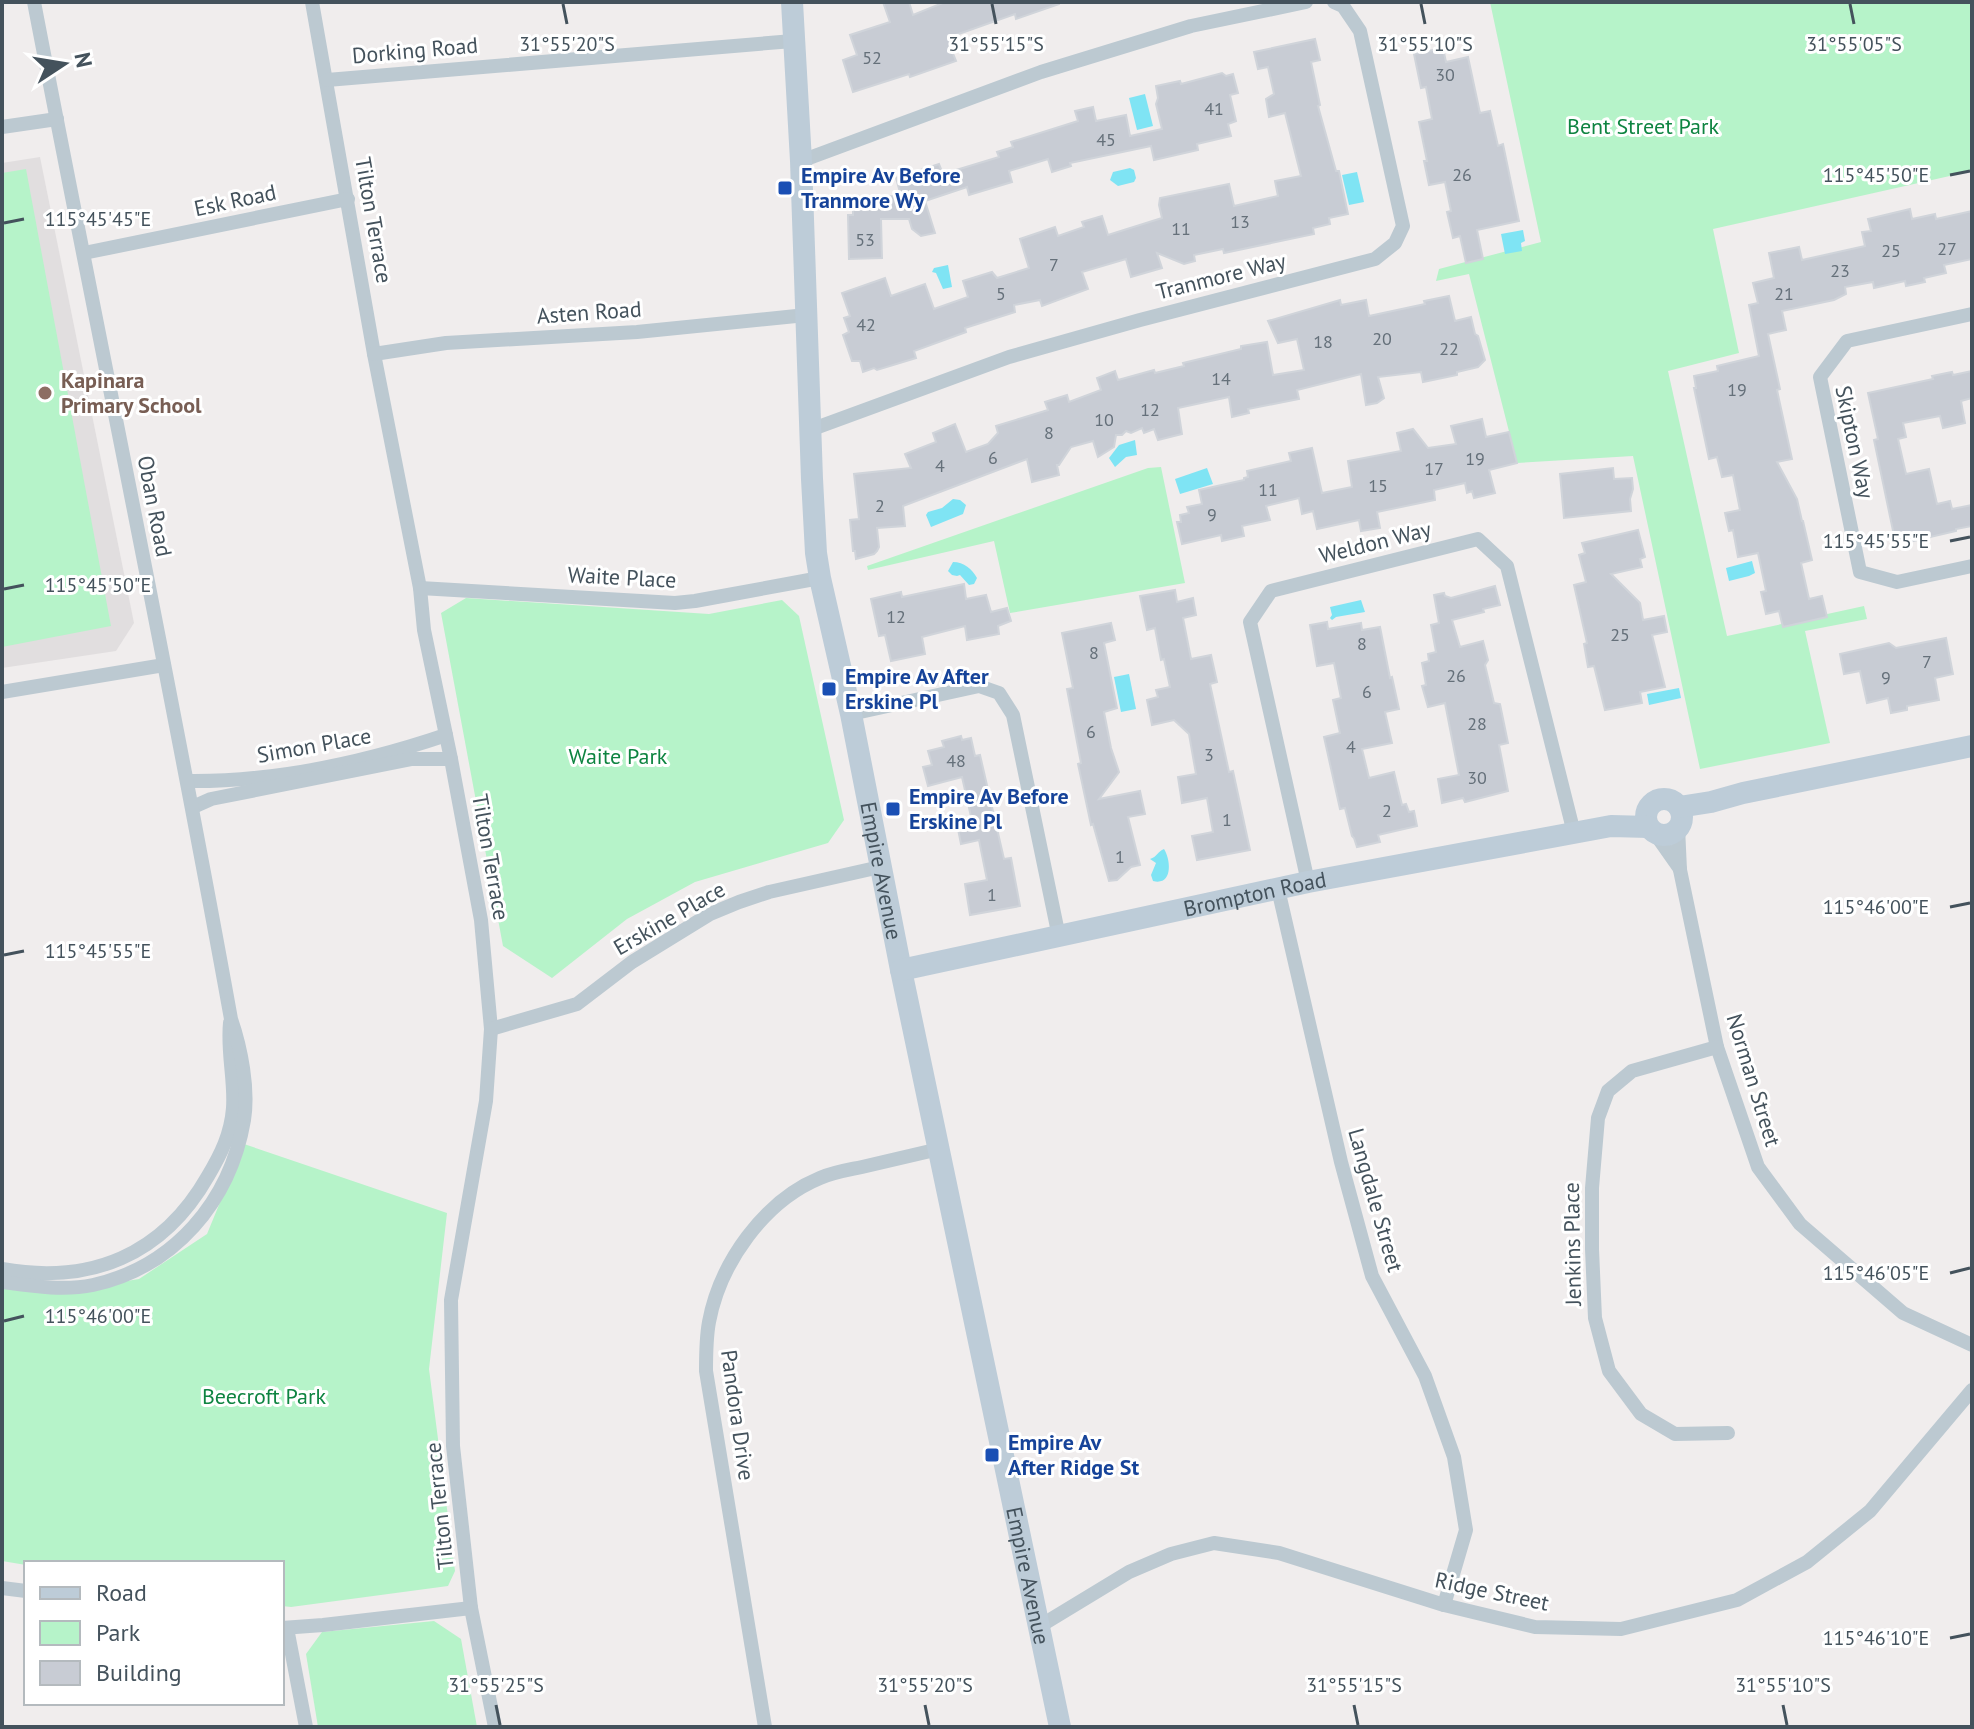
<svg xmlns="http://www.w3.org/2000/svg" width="1974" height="1729" viewBox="0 0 1974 1729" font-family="'PT Sans',sans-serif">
<rect width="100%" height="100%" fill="#f0eded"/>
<polygon fill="#e1dedf" points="40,157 134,623 116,651 2,668 2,163"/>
<g fill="#b6f3c9">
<polygon points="1490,2 1972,2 1972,171 1713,229 1739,353 1668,371 1727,636 1864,606 1867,619 1805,631 1830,743 1700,769 1633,456 1517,463 1469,274 1436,281 1439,269 1541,242"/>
<polygon points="26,169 111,626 2,647 2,173"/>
<polygon points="1161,467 1185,583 1010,613 994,541 868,570 867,566 1148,468"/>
<polygon points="466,598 709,614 782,600 799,616 844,820 828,843 695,882 627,919 552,978 503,946 441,613"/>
<polygon points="244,1144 447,1213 429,1369 455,1571 448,1586 291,1607 282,1606 282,1563 26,1563 26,1565 2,1561 2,1282 60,1292 139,1279 207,1234"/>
<polygon points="434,1621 461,1639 477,1727 318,1727 306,1654 322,1632"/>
</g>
<g fill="#7fe4f4">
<polygon points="1145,94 1153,126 1137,130 1129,98"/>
<polygon points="1130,168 1134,170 1136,178 1134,182 1118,186 1110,180 1113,172"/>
<polygon points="1357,172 1364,202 1349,205 1342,175"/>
<polygon points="1523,230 1525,241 1521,243 1522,251 1505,254 1501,234"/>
<polygon points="948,265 952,287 943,289 936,273 932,272 934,268"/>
<polygon points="1135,440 1137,455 1126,457 1115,467 1109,458 1119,445"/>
<polygon points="1207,468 1213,484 1180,494 1175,479"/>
<polygon points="953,499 960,500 966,505 963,514 931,527 926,515 928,512 942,508"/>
<polygon points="1752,561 1755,573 1749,576 1729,581 1726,568"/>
<path d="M953,562C964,562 972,569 977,578L974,584L969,585L960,575L957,576L952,575L948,571Z"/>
<polygon points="1361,600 1365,612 1336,617 1332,620 1330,618 1332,615 1330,607"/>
<polygon points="1129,674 1136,709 1121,712 1114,677"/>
<polygon points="1679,688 1681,698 1649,705 1647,694"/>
<path d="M1164,849C1171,860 1173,886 1153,881L1151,875L1156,863L1150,859C1157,857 1158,851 1164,849Z"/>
</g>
<g fill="#c8ccd4" stroke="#d0d4da" stroke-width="2">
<polygon points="883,2 909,2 913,15 945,2 1059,2 1059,4 1016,19 1015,14 953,36 955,44 950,46 956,61 910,77 909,74 853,92 843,60 857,55 850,35 890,22"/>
<polygon points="1315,39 1320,60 1311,62 1320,105 1318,106 1336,171 1339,171 1348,214 1329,218 1330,224 1313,228 1314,234 1224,253 1223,249 1194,255 1195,261 1184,264 1157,253 1162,268 1131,277 1126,259 1082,272 1088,289 1042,306 1040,300 1014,305 1015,312 965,328 966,332 914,351 916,358 877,370 874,368 863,372 860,361 852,361 843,335 849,332 844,318 850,316 842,293 885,278 891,296 925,284 934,309 968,297 963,281 992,272 997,278 1029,268 1020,239 1055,227 1058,236 1084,227 1082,222 1102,216 1108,235 1162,218 1159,205 1160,198 1229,184 1234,206 1278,196 1275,181 1301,176 1285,113 1269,117 1266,99 1274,94 1268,67 1258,69 1254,52"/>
<polygon points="1443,48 1446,62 1468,57 1480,113 1490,111 1498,146 1503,144 1519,221 1477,230 1483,259 1466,263 1460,236 1453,238 1447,212 1451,211 1445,182 1429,185 1424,161 1427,161 1419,122 1432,119 1426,87 1421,88 1414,54"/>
<polygon points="1222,73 1226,76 1233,74 1238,93 1230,95 1236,121 1228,124 1231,136 1197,144 1198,150 1154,160 1151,146 1070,163 1071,166 1052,172 1048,159 1009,171 1012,182 969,195 967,187 925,201 935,233 921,236 912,229 909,219 881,219 882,258 849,259 848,215 853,215 853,197 901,196 896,178 939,164 943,174 999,157 997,152 1013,147 1011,142 1078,121 1075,111 1093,107 1096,121 1126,115 1130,136 1162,129 1156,104 1158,98 1156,86 1180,81 1181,84"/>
<polygon points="1910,209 1912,219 1935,214 1936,219 1972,211 1972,259 1944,265 1946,273 1924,278 1925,282 1906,286 1905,281 1874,288 1873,282 1845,287 1846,294 1834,300 1782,311 1786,330 1768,334 1780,389 1777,390 1792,459 1777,462 1797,499 1802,521 1803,521 1812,560 1801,563 1809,599 1822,596 1827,617 1783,627 1779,611 1766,614 1761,592 1766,591 1758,553 1738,557 1733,530 1729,531 1725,513 1740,510 1733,475 1722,477 1717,457 1709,459 1694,388 1696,388 1694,376 1718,371 1717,366 1759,356 1749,305 1758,303 1753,283 1774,278 1769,253 1799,247 1802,260 1865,246 1862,232 1871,231 1868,219"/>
<polygon points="1449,296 1455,321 1471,317 1475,334 1478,336 1485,360 1478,367 1457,372 1457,375 1423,382 1421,372 1378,377 1384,398 1377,403 1366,405 1361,374 1297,390 1299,399 1248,409 1249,413 1232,417 1229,397 1178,408 1182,434 1158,440 1154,429 1144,433 1142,428 1131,433 1126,431 1122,435 1116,435 1114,447 1098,457 1093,441 1071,447 1059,465 1057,465 1059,475 1032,482 1027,459 903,506 905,526 877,528 879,547 877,551 874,554 856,559 855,551 853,551 850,520 859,519 854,474 911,468 905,454 936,442 933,433 955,424 966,452 988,444 998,433 996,426 1048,410 1045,402 1067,395 1069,402 1101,390 1097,378 1115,371 1118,380 1154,370 1155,373 1184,366 1183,363 1241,349 1241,346 1267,342 1273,375 1304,370 1297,339 1278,343 1268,321 1340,300 1341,305 1366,300 1369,316 1425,304 1424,301"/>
<polygon points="1972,371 1972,398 1961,401 1965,423 1943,428 1940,416 1903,423 1906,437 1898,439 1906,474 1929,469 1937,504 1950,501 1952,509 1972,505 1972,526 1956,529 1956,531 1896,545 1874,440 1878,439 1868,393 1933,379 1932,376 1952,372 1953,375"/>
<polygon points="1482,419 1486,437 1509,432 1517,463 1489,470 1495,493 1474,498 1472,491 1467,493 1465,483 1434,490 1435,500 1377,512 1380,528 1361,531 1359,520 1317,529 1313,511 1302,514 1299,498 1266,506 1270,520 1242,526 1244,536 1222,541 1221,535 1182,544 1177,522 1181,522 1180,515 1189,513 1187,507 1202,504 1199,490 1244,480 1244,478 1248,477 1247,471 1291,461 1289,453 1312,448 1322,493 1352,487 1348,461 1401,451 1397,433 1413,429 1428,448 1456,444 1451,426"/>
<polygon points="1613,468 1614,479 1632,478 1633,489 1630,499 1631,511 1564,518 1560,474"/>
<polygon points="1638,530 1645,557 1640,559 1642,567 1611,574 1640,603 1643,620 1664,616 1667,632 1652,635 1665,687 1640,692 1642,703 1605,710 1594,666 1588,667 1584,644 1587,643 1574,585 1586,582 1579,555 1585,553 1582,543"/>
<polygon points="964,584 966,599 986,595 991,612 1007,608 1011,621 998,626 999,634 967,640 965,626 922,637 925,654 891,661 885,635 879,636 871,599 901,592 902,597"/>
<polygon points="1495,586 1500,605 1483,609 1484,612 1452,620 1460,647 1483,641 1488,660 1485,665 1494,703 1500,704 1508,743 1499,745 1508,791 1465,802 1463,798 1442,803 1438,779 1459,775 1445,703 1428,707 1422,686 1426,685 1422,663 1429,661 1428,654 1436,652 1431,625 1439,623 1434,595 1444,593 1445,596 1451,598"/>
<polygon points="1175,590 1177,602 1193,598 1196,615 1183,618 1191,659 1211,655 1217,682 1210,684 1229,772 1233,771 1250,850 1197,860 1192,836 1213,832 1207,798 1182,803 1178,777 1196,774 1189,734 1174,720 1152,725 1147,700 1158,697 1156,690 1170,687 1164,659 1161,660 1155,628 1147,630 1140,596"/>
<polygon points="1327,622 1328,629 1361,623 1362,630 1380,627 1390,678 1392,677 1399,709 1385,712 1392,743 1362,749 1369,778 1394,772 1402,805 1406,804 1409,812 1414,811 1417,826 1378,835 1380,842 1357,847 1354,838 1352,836 1345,808 1340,809 1324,737 1340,733 1333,700 1341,698 1334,663 1317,666 1310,625"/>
<polygon points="1111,623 1115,640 1104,643 1117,708 1104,712 1111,748 1119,772 1099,799 1140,791 1145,814 1128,817 1140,865 1131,867 1117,880 1109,881 1093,824 1091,825 1078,764 1081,763 1067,689 1073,688 1062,633"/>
<polygon points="1946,638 1953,674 1935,678 1939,700 1907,706 1907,710 1891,713 1888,698 1867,703 1860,671 1844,674 1840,654 1889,643 1896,648"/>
<polygon points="961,736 962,740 971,738 975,756 980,755 1004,859 1011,858 1020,906 970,915 965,884 987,880 979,840 961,844 957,824 972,821 962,777 928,786 923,767 932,765 928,751 944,747 942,741"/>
</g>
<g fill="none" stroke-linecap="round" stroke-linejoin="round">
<g stroke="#bcc9d1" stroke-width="14">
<polyline points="312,2 374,354 420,588 424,630 451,759 481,920 491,1029 486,1101 451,1300 453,1446 471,1608 495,1727"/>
<polyline points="327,80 793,41"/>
<polyline points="2,127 57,119"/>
<polyline points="801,161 1041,72 1191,26 1306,2"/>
<polyline points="84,253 348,199"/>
<polyline points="1972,314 1847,341 1820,377 1860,572 1897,582 1972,566"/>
<polyline points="374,354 446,343 637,332 806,315"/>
<polyline points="810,430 1009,357 1140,320 1375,259 1395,243 1403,226 1360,31 1343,6 1334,2"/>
<polyline points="420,588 675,603 695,601 820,578"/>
<polyline points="2,692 164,665"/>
<polyline points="851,714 979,686 999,693 1013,715 1059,937"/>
<path d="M188,781C275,782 363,763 446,735"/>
<polyline points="193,807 211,799 412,759 451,759"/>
<polyline points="1678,827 1680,870 1717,1047 1758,1167 1800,1224 1903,1313 1972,1345"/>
<polyline points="1654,832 1680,869"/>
<polyline points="1308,882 1250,622 1271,591 1478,539 1507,566 1574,833"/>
<polyline points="1278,889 1341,1162 1372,1276 1425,1376 1454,1457 1466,1530 1444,1605"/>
<polyline points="491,1029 577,1004 632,962 710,914 739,902 769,892 880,867"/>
<polyline points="1717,1047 1632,1071 1608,1091 1598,1118 1592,1188 1592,1249 1595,1318 1609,1371 1641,1414 1675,1434 1728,1433"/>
<path d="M2,1269C91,1285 163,1255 208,1176C221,1154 231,1134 233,1108C235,1080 227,1052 230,1023"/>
<path d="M2,1282C32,1286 63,1291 93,1285C174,1267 230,1202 244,1120C249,1089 241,1048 231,1019C170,679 99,341 34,2"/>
<polyline points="2,1588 26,1591"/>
<polyline points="1040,1626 1129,1572 1171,1554 1214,1543 1279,1553 1444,1605 1535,1627 1621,1629 1737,1600 1807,1562 1870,1511 1972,1390"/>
<polyline points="282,1628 323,1625 471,1608"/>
<polyline points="287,1628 306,1727"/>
<path d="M765,1727L706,1371C706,1355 706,1338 709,1322C720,1263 764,1201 820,1178C834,1172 848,1170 862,1167C888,1161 913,1155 939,1149"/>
</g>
<g stroke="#bdccd8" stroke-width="22">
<path id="s1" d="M792,2L801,161L812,479L816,553L820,578L851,714L901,970L1060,1727"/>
<circle cx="1664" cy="817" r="18"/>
<polyline points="1679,807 1711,802 1743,793 1972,746"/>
<path id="s2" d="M901,970L1308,882L1611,826L1649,827"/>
</g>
</g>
<path fill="none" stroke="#44525c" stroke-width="3" d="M563,4L567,24M992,4L996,24M1421,4L1425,24M1850,4L1854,24M1950,175L1970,171M4,223L24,219M1950,541L1970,537M4,589L24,585M1950,907L1970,903M4,955L24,951M1950,1273L1970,1268M4,1321L24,1316M1950,1638L1970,1634M496,1705L500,1725M925,1705L929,1725M1354,1705L1358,1725M1783,1705L1787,1725"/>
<g fill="#1a4fb4" stroke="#fff" stroke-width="3">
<rect x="777" y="180" width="16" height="16" rx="4"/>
<rect x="821" y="681" width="16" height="16" rx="4"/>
<rect x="885" y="801" width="16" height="16" rx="4"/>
<rect x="984" y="1447" width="16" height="16" rx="4"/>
</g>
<circle fill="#8d6e63" stroke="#fff" stroke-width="3" cx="45" cy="393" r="8"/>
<g text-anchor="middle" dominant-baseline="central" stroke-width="6" stroke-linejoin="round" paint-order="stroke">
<g font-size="18" fill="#65707a">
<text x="872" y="57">52</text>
<text x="1445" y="74">30</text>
<text x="1214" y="108">41</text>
<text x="1106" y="139">45</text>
<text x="1462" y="174">26</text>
<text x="1240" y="221">13</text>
<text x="1181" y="228">11</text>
<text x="865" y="239">53</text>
<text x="1947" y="248">27</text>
<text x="1891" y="250">25</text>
<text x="1054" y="264">7</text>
<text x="1840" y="270">23</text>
<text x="1001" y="293">5</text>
<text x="1784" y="293">21</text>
<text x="866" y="324">42</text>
<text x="1382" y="338">20</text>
<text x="1323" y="341">18</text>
<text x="1449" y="348">22</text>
<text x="1221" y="378">14</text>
<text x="1737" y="389">19</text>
<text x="1150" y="409">12</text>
<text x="1104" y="419">10</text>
<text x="1049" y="432">8</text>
<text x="993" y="457">6</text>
<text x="1475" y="458">19</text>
<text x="940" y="465">4</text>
<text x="1434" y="468">17</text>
<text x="1378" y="485">15</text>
<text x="1268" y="489">11</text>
<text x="880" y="505">2</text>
<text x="1212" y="514">9</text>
<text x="896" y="616">12</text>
<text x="1620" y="634">25</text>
<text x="1362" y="643">8</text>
<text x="1094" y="652">8</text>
<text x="1927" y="661">7</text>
<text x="1456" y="675">26</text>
<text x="1886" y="677">9</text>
<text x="1367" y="691">6</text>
<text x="1477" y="723">28</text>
<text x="1091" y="731">6</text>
<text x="1351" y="746">4</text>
<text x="1209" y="754">3</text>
<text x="956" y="760">48</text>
<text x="1477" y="777">30</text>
<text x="1387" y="810">2</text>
<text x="1227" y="819">1</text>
<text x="1120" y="856">1</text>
<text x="992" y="894">1</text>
</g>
<g font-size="22" fill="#44525c" stroke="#fff">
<text transform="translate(415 50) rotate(-5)">Dorking Road</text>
<text transform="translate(235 200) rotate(-12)">Esk Road</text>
<text transform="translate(374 220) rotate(80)">Tilton Terrace</text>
<text transform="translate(1221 276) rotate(-14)">Tranmore Way</text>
<text transform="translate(589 312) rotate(-4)">Asten Road</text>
<text transform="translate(1855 442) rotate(78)">Skipton Way</text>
<text transform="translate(155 506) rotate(79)">Oban Road</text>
<text transform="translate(1375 542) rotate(-14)">Weldon Way</text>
<text transform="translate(622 577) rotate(3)">Waite Place</text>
<text transform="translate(314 745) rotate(-10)">Simon Place</text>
<text transform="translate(491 857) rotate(80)">Tilton Terrace</text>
<text stroke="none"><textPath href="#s1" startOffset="876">Empire Avenue</textPath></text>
<text stroke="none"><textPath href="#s2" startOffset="362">Brompton Road</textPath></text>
<text transform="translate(669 918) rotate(-30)">Erskine Place</text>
<text transform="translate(1754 1080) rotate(73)">Norman Street</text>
<text transform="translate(1376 1200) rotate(74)">Langdale Street</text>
<text transform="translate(1572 1244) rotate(-91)">Jenkins Place</text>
<text transform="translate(738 1415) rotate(82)">Pandora Drive</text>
<text transform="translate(439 1506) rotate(-96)">Tilton Terrace</text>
<text stroke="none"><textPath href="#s1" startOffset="1596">Empire Avenue</textPath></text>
<text transform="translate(1492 1591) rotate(12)">Ridge Street</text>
</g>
<g font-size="22" fill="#0e8441" stroke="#fff">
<text x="1643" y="126">Bent Street Park</text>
<text x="618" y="756">Waite Park</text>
<text x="264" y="1396">Beecroft Park</text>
</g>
<g font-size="22" font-weight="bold" fill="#164399" stroke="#fff" text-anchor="start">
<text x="801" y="175">Empire Av Before<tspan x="801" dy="25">Tranmore Wy</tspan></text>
<text x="845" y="676">Empire Av After<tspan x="845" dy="25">Erskine Pl</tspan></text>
<text x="909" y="796">Empire Av Before<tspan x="909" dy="25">Erskine Pl</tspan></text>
<text x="1008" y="1442">Empire Av<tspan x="1008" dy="25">After Ridge St</tspan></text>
</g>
<g font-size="22" font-weight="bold" fill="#785e54" stroke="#fff" text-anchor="start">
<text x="61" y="380">Kapinara<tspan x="61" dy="25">Primary School</tspan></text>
</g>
</g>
<g font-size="20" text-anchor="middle" fill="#44525c" stroke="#fff" stroke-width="6" stroke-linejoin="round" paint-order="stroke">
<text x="567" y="51">31°55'20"S</text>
<text x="996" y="51">31°55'15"S</text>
<text x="1425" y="51">31°55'10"S</text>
<text x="1854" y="51">31°55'05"S</text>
<text x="1876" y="182">115°45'50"E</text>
<text x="98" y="226">115°45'45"E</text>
<text x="1876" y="548">115°45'55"E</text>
<text x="98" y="592">115°45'50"E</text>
<text x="1876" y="914">115°46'00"E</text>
<text x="98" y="958">115°45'55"E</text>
<text x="1876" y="1280">115°46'05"E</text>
<text x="98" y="1323">115°46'00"E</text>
<text x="1876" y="1645">115°46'10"E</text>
<text x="496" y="1692">31°55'25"S</text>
<text x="925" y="1692">31°55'20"S</text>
<text x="1354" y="1692">31°55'15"S</text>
<text x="1783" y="1692">31°55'10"S</text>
</g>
<rect width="1974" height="1729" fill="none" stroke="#44525c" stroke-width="8"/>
<rect x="24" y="1561" width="260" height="144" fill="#ffffff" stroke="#b4babe" stroke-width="2"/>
<rect x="40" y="1587" width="40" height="12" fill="#bdccd8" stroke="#b4babe" stroke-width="2"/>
<text x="96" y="1601" font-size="24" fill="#44525c">Road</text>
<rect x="40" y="1621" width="40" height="24" fill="#b6f3c9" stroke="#b4babe" stroke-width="2"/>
<text x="96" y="1641" font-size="24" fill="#44525c">Park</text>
<rect x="40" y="1661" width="40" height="24" fill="#c8ccd4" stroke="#b4babe" stroke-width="2"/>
<text x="96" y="1681" font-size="24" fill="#44525c">Building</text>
<g transform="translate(64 64) rotate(78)" stroke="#ffffff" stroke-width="6" paint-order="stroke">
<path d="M0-6L14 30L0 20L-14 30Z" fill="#44525c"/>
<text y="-12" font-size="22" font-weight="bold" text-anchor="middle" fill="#44525c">N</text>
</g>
</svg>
